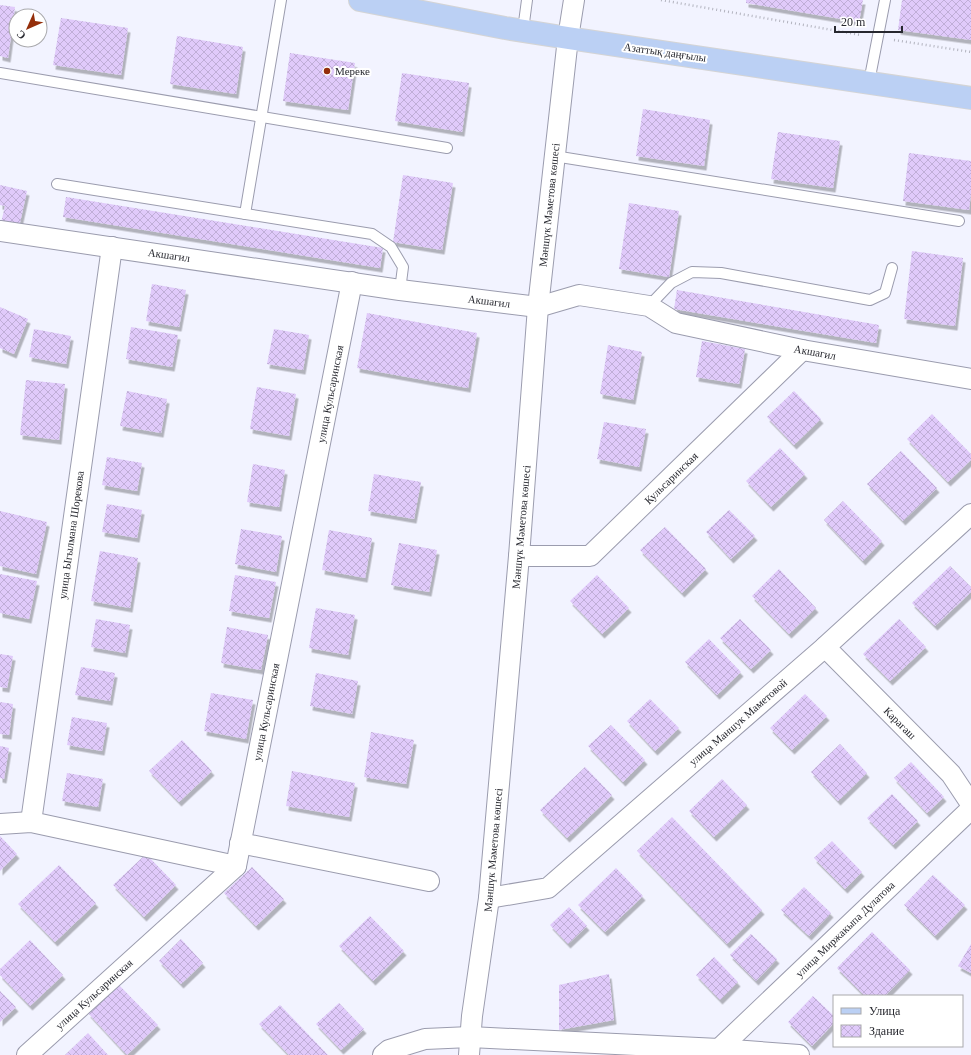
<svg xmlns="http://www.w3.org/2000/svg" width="971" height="1055" viewBox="0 0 971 1055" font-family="'Times New Roman',serif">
<defs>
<pattern id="building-cross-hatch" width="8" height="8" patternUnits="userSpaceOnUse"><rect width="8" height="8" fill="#e0cafa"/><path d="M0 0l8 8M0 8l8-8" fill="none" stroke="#c0aed7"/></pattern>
<filter id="shadow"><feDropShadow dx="2.5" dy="4.5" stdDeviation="0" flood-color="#0004"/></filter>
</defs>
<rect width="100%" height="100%" fill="#f2f3ff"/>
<g fill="url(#building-cross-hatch)" filter="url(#shadow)">
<polygon points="746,0 863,0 859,22 746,3"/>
<polygon points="902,0 971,0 971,40 898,30"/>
<polygon points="0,5 15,7 8,58 0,56"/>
<polygon points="61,18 128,28 121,75 53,65"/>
<polygon points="177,36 243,47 236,94 170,84"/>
<polygon points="290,53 355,63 348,110 283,101"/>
<polygon points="402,73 469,83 462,132 395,121"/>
<polygon points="643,109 710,120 704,166 636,156"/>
<polygon points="778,132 840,141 833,188 771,179"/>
<polygon points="909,153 971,161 971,193 969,210 903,201"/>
<polygon points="403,175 453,183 442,250 393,242"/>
<polygon points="0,185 27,191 19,227 1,223 5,206 0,205"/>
<polygon points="66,197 383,248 380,268 63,217"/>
<polygon points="629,203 679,211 669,277 619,269"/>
<polygon points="912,251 963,258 955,326 904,319"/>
<polygon points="152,284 186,290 179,327 146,321"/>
<polygon points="677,290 879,325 876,343 674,309"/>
<polygon points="0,307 28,319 14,354 0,348"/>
<polygon points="367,313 477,333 468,388 357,368"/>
<polygon points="131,327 178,335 172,367 126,359"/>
<polygon points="34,329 71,336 66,364 29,357"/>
<polygon points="274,329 309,335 303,370 267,364"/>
<polygon points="702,341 745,349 739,384 696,377"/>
<polygon points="608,345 642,352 633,400 600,394"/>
<polygon points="26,380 65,384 59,440 20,435"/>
<polygon points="257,387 296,394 289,436 250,429"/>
<polygon points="127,391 167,399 161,433 120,426"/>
<polygon points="794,391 821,419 794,445 767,417"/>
<polygon points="932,414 971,454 971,460 948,482 907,439"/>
<polygon points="604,422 646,429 639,467 597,459"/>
<polygon points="780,448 805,474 771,507 746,481"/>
<polygon points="901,451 937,488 903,521 867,484"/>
<polygon points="107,457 142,463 137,491 102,485"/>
<polygon points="253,464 285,470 279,507 247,502"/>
<polygon points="374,474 421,482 414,519 368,511"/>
<polygon points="843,501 882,541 863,561 824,520"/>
<polygon points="107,504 142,510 137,538 102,532"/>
<polygon points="729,510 755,536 731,559 706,532"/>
<polygon points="0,511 47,522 36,574 0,566"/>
<polygon points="665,527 706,569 682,593 640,550"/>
<polygon points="241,529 282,536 276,572 235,564"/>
<polygon points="329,530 372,538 365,578 322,570"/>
<polygon points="399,543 437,550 429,592 391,585"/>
<polygon points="100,551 138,558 130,608 91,601"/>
<polygon points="950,566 971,587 971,592 935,626 912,603"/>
<polygon points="779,569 816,608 789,634 752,596"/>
<polygon points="0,574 37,581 29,619 0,613"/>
<polygon points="235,575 276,582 269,618 229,611"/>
<polygon points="597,575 629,608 602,634 570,601"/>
<polygon points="316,608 355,615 348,655 309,648"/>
<polygon points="96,619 130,625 125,653 91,647"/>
<polygon points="740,619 771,650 751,669 720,638"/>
<polygon points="899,619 926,647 890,681 863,654"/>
<polygon points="227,627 268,635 261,670 221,663"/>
<polygon points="709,639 741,672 717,695 685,662"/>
<polygon points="0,654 13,656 7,688 0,687"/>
<polygon points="81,667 115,673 110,701 75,695"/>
<polygon points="316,673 358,681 352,714 310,706"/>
<polygon points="211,693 253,700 246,739 204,731"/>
<polygon points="805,694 827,716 792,750 770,728"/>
<polygon points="650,699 679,728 655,751 627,721"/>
<polygon points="0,702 13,704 9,735 0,734"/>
<polygon points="72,717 107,723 102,751 67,745"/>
<polygon points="611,725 645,760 623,782 588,746"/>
<polygon points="371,732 414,740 406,784 364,777"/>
<polygon points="182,740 212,771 179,802 149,771"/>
<polygon points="840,744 867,773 838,801 811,772"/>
<polygon points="0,746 9,748 4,779 0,778"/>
<polygon points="911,762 944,797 927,813 894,778"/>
<polygon points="585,767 612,795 567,838 540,810"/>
<polygon points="292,771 355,783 349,817 286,806"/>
<polygon points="67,773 103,779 98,807 62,801"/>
<polygon points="722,779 747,805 714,837 689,811"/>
<polygon points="892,794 918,821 893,845 867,818"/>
<polygon points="672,817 762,910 727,944 637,851"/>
<polygon points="0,836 17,854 0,871"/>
<polygon points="832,841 862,872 845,889 814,858"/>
<polygon points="146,854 176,885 144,917 113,885"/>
<polygon points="59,865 96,903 55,942 18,904"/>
<polygon points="252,867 284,899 256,926 224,893"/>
<polygon points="616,868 643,896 605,932 578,905"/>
<polygon points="933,875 965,905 935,936 904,905"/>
<polygon points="804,887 831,913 809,936 781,910"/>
<polygon points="569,907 587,926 568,944 550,925"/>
<polygon points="370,916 404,951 373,981 339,946"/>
<polygon points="872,932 910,970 885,996 865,996 837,968"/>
<polygon points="751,934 777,959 756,981 730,955"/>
<polygon points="181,939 203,963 181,984 159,961"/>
<polygon points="30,940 63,975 30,1006 0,975 0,969"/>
<polygon points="971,944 971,973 958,966"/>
<polygon points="714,957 738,982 720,1000 696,975"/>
<polygon points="609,974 614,1020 559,1030 559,985"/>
<polygon points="118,984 158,1025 127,1055 88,1013"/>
<polygon points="0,991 16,1007 0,1022"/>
<polygon points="813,996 834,1016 834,1023 812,1046 788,1022"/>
<polygon points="339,1003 364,1029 341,1050 316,1024"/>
<polygon points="280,1005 328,1055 289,1055 259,1024"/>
<polygon points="88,1033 108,1055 65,1055"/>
</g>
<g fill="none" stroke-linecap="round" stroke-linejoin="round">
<g stroke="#9b9cae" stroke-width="12">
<g id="service">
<polyline points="523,30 527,0"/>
<polyline points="0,73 447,148"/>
<polyline points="869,82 885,0"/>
<polyline points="554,156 959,221"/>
<polyline points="57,184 372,234 391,247 403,267 400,290"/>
<polyline points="245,214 281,0"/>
<polyline points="649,306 671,283 692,272 721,273 870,300 885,293 892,268"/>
</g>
</g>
<g stroke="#9b9cae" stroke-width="22">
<g id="minor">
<polyline points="0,231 400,290 538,307 579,295 649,306 676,323 802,350 971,379"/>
<polyline points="519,556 590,556 802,350"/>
<polyline points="825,647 951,774 971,804"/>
<polyline points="31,822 112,247"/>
<polyline points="0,824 31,822 236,866"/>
<polyline points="240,843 429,881"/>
<polyline points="489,898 548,888 825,647 971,514"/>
<polyline points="719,1049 971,809"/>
<polyline points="27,1055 236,866 352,282"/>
<polyline points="383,1055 389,1050 425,1039 470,1037 719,1049 799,1055"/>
<polyline points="469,1055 472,1016 489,898 519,556 538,307 568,38 574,0"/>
</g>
</g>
<g stroke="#d4d4d5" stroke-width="24">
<polyline id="primary" points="360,0 505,28 568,38 971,98"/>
</g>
<g stroke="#b2b3be" stroke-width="2.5" stroke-dasharray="1 3" stroke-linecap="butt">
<polyline points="661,0 861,35"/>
<polyline points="894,40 971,52"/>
</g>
<use href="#service" stroke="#fff" stroke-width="10"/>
<use href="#minor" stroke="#fff" stroke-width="20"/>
<use href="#primary" stroke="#bbd0f4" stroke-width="22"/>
</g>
<circle fill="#942e0a" stroke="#fff" stroke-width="1.5" cx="327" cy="71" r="4"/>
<g text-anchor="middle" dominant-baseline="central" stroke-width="4" stroke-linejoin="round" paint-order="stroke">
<g font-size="11" fill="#27282f" stroke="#fff">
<text transform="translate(665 52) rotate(8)">Азаттық даңғылы</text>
<text transform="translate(549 205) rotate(-84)">Мәншүк Мәметова көшесі</text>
<text transform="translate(169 255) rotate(8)">Акшагил</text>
<text transform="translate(489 301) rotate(7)">Акшагил</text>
<text transform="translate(815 352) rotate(10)">Акшагил</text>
<text transform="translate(330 394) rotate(-79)">улица Кульсаринская</text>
<text transform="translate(671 478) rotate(-44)">Кульсаринская</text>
<text transform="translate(521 527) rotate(-85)">Мәншүк Мәметова көшесі</text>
<text transform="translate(71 535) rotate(-82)">улица Ыгылмана Шорекова</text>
<text transform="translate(266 712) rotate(-79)">улица Кульсаринская</text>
<text transform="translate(738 722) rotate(-41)">улица Маншук Маметовой</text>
<text transform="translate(900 723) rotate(45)">Карагаш</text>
<text transform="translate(493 850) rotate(-85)">Мәншүк Мәметова көшесі</text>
<text transform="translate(845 929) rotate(-44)">улица Миржакыпа Дулатова</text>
<text transform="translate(94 994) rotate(-42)">улица Кульсаринская</text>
</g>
<g font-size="11" fill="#27282f" stroke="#fff" text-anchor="start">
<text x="335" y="71">Мереке</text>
</g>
</g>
<rect x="833" y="995" width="130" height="52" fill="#ffffff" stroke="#a9a9ac"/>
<rect x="841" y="1008" width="20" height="6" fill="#bbd0f4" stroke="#a9a9ac"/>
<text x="869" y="1015" font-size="12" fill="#27282f">Улица</text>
<rect x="841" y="1025" width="20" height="12" fill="url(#building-cross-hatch)" stroke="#a9a9ac"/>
<text x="869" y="1035" font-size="12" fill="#27282f">Здание</text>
<g transform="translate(28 28) rotate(225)"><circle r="19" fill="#ffffff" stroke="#a9a9ac"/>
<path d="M0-3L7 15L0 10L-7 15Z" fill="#942e0a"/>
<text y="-6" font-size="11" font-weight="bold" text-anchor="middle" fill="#27282f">С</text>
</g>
<path d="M835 26v6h67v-6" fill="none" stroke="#27282f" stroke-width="2"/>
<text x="841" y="26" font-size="12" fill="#27282f" stroke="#ffffff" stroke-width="3" paint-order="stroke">20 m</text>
</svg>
